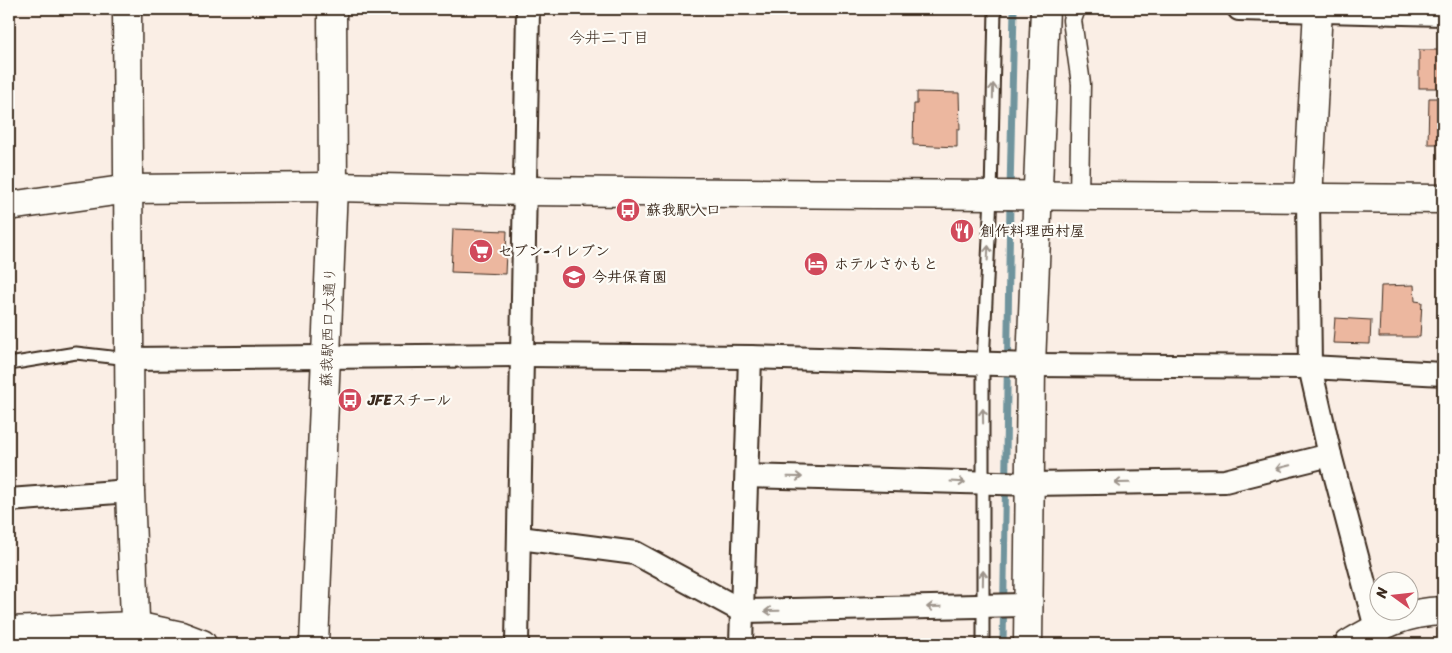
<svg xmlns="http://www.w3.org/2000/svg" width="1452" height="653" viewBox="0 0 1452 653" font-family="Sriracha,'Klee One',sans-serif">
<rect width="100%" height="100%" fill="#faeee5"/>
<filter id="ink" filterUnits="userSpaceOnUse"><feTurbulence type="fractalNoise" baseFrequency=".02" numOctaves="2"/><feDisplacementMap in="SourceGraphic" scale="10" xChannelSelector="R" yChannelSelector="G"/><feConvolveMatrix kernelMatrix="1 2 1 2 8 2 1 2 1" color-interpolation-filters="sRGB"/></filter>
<g filter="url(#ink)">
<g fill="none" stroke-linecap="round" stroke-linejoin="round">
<g stroke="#6f949d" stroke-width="7">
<polyline points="1010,191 1014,9"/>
<polyline points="1003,644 1010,202"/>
</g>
</g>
<g fill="#ecb79f" stroke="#3b2a1e">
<rect x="1419" y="50" width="24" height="38"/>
<polygon points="917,92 959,93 960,129 957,129 957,147 913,145 914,104 917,104"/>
<polygon points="1429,98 1443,98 1443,144 1428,144"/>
<polygon points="453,229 507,231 505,274 451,272"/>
<polygon points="1414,285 1415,301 1422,302 1420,337 1379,337 1381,286"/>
<polygon points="1335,318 1371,320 1370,344 1333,343"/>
</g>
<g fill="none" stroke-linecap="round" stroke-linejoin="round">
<g stroke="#3b2a1e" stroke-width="15">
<g id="service">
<polyline points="9,364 76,353 129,359"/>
<polyline points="983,644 983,364 991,196 995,9"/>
</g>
</g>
<g stroke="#3b2a1e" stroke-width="21">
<polyline id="pedestrian" points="1076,9 1072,20 1081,84 1079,195"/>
</g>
<g stroke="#3b2a1e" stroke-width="26">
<g id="minor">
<polyline points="1239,9 1443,14"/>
<polyline points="1308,199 1310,367 1330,455 1376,628"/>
<polyline points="129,359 523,355 750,357 1031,365 1310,367 1443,374"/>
<polyline points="747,476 1031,484 1225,481 1330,455"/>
<polyline points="9,500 130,491"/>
<polyline points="520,538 635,553 742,611 1027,605"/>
<polyline points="517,644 528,9"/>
<polyline points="741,644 750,357"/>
</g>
</g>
<g stroke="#3b2a1e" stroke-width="31">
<g id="tertiary">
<polyline points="127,9 130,491 136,644"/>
<polyline points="1308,199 1318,9"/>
<polyline points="9,206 129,189 333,187 526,191 1443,199"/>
<polyline points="9,631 135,626 181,636 202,644"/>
<polyline points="1028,644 1031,365 1045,9"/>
<path d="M1349,644C1381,625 1405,612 1443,611"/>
</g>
</g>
<g stroke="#3b2a1e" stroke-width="31">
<polyline id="secondary" points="314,644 333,187 332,9"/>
</g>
<use href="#service" stroke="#fdfcf7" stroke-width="11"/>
<use href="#pedestrian" stroke="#fdfcf7" stroke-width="18"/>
<use href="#minor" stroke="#fdfcf7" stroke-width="22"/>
<use href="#tertiary" stroke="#fdfcf7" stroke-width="28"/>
<use href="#secondary" stroke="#fdfcf7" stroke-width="28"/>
</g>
<defs><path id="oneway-shaft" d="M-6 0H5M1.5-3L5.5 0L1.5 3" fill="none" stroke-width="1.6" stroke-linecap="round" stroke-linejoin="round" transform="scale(1.25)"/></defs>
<g stroke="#9c938a">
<use href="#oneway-shaft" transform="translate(993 91) rotate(-89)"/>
<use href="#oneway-shaft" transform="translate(988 253) rotate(-87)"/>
<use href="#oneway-shaft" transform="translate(983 416) rotate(-91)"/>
<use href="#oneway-shaft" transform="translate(1283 467) rotate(166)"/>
<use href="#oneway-shaft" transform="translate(795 477) rotate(1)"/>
<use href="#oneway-shaft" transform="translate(958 482) rotate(3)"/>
<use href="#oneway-shaft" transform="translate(1122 483) rotate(179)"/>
<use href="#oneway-shaft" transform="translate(983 578) rotate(-89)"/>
<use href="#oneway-shaft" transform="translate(934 607) rotate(179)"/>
<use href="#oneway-shaft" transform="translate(772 611) rotate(179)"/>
</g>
</g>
<defs>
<g id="bus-disc" transform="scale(1.25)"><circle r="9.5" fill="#d1495b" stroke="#fdfcf7"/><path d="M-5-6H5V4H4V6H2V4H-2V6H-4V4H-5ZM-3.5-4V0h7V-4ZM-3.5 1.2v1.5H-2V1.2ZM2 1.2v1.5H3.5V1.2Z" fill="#fff"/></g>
<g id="restaurant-disc" transform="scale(1.25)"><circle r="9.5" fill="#d1495b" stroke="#fdfcf7"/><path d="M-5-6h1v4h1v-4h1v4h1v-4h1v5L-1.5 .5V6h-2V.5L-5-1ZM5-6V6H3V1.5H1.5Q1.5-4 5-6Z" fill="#fff"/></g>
<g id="supermarket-disc" transform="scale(1.25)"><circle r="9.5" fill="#d1495b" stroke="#fdfcf7"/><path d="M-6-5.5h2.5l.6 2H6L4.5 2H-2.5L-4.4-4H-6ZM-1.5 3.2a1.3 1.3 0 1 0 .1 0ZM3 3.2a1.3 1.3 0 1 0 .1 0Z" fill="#fff"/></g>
<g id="hotel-disc" transform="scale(1.25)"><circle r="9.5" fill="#d1495b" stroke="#fdfcf7"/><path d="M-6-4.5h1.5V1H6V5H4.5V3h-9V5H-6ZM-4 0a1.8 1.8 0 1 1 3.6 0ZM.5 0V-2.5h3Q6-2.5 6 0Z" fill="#fff"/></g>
<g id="school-disc" transform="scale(1.25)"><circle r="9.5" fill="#d1495b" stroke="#fdfcf7"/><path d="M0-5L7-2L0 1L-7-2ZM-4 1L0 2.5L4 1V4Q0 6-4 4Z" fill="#fff"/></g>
</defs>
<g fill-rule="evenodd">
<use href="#bus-disc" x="628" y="210"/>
<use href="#restaurant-disc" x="962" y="231"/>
<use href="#supermarket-disc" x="481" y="251"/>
<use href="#hotel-disc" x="816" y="264"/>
<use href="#school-disc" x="574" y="277"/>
<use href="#bus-disc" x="350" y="400"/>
</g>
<g text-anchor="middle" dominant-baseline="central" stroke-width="4.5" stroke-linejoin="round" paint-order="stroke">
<g font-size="15" font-weight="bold" fill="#3b2a1e" stroke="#fdfcf7" text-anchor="start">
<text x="646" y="210">蘇我駅入口</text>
<text x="980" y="231">創作料理西村屋</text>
<text x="498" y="251">セブン-イレブン</text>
<text x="834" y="264">ホテルさかもと</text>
<text x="592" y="277">今井保育園</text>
<text x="368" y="400">JFEスチール</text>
</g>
<g font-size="15" fill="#3b2a1e" stroke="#fdfcf7">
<text transform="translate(328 327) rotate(-88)">蘇我駅西口大通り</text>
</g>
<g font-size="16" fill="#3b2a1e" stroke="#fdfcf7">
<text x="609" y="37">今井二丁目</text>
</g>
</g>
<rect width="1452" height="653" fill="none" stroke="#fdfcf7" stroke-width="30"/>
<rect x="15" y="15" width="1422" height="623" fill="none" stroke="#3b2a1e" stroke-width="2" filter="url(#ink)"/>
<g transform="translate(1394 596) rotate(285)"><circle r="24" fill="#fdfcf7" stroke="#afa8a0"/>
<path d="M0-4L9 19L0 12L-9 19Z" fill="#d1495b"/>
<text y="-8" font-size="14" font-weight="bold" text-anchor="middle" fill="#3b2a1e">N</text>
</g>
</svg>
